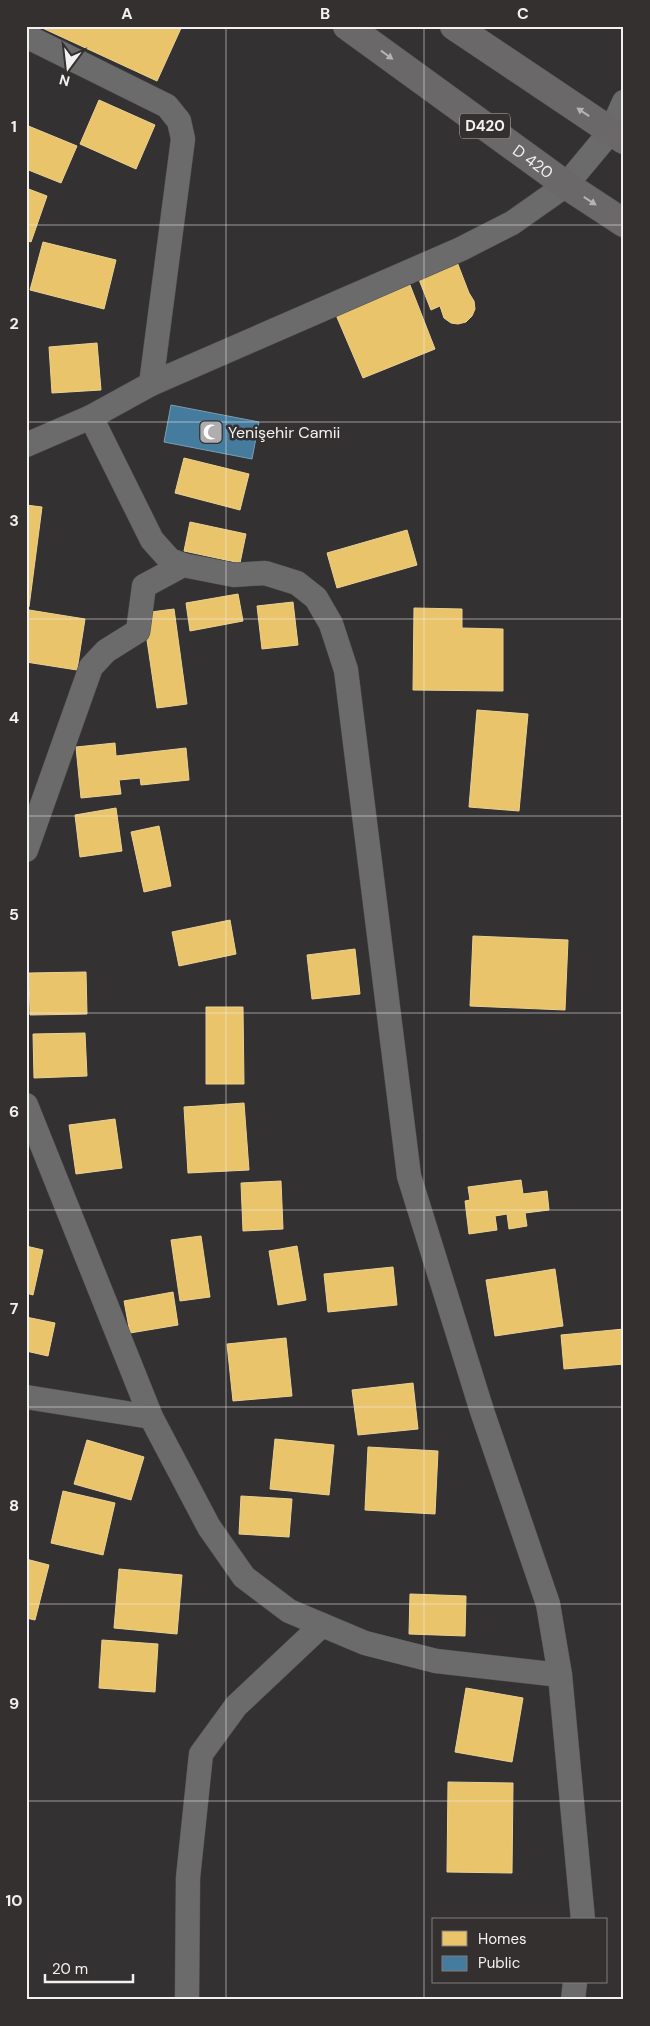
<svg xmlns="http://www.w3.org/2000/svg" width="650" height="2026" viewBox="0 0 650 2026" font-family="'DM Sans',sans-serif">
<rect width="100%" height="100%" fill="#333131"/>
<g fill="#e9c46a" stroke="#ecd192">
<polygon points="38,26 182,26 157,81"/>
<polygon points="99,100 155,125 136,169 80,144"/>
<polygon points="26,125 77,146 61,183 26,169"/>
<polygon points="26,188 47,196 31,242 26,240"/>
<polygon points="43,242 116,260 104,309 30,290"/>
<polygon points="457,262 469,293 474,301 475,309 472,316 466,322 458,324 451,323 444,318 440,306 431,310 418,277"/>
<polygon points="410,285 435,349 363,378 336,315"/>
<polygon points="97,343 101,390 52,393 49,347"/>
<polygon points="184,458 249,474 240,510 175,493"/>
<polygon points="26,505 42,507 29,607 26,607"/>
<polygon points="190,522 246,534 240,563 184,551"/>
<polygon points="407,530 417,565 337,588 327,553"/>
<polygon points="238,594 243,621 190,631 186,603"/>
<polygon points="293,602 298,645 262,649 257,606"/>
<polygon points="414,608 462,609 462,628 503,629 503,691 413,690"/>
<polygon points="174,609 187,704 157,708 143,613"/>
<polygon points="29,610 85,619 77,670 26,662 26,625"/>
<polygon points="477,710 528,714 519,811 469,807"/>
<polygon points="115,743 116,756 186,748 189,780 141,785 140,778 119,780 121,794 81,798 76,747"/>
<polygon points="116,808 122,851 80,857 75,815"/>
<polygon points="159,826 171,886 144,892 131,832"/>
<polygon points="230,920 236,954 179,966 172,932"/>
<polygon points="473,936 568,940 565,1010 470,1006"/>
<polygon points="355,949 360,994 312,999 307,955"/>
<polygon points="86,972 87,1014 30,1015 29,973"/>
<polygon points="206,1007 243,1007 244,1084 206,1084"/>
<polygon points="85,1033 87,1076 34,1078 33,1034"/>
<polygon points="244,1103 249,1170 188,1173 184,1107"/>
<polygon points="115,1119 122,1168 76,1174 69,1125"/>
<polygon points="521,1180 523,1194 547,1191 549,1210 525,1213 527,1226 509,1229 507,1214 495,1216 497,1230 469,1234 465,1201 470,1200 468,1187"/>
<polygon points="281,1181 283,1229 243,1231 241,1183"/>
<polygon points="201,1236 210,1297 180,1301 171,1240"/>
<polygon points="26,1246 43,1250 33,1295 26,1293"/>
<polygon points="297,1246 306,1300 278,1305 269,1251"/>
<polygon points="393,1267 397,1305 328,1312 324,1274"/>
<polygon points="555,1269 563,1326 495,1336 486,1280"/>
<polygon points="173,1292 178,1325 130,1333 124,1301"/>
<polygon points="26,1317 55,1323 48,1356 26,1351"/>
<polygon points="624,1329 624,1364 564,1369 561,1335"/>
<polygon points="286,1338 292,1396 233,1401 227,1344"/>
<polygon points="413,1383 418,1429 358,1435 352,1390"/>
<polygon points="275,1439 334,1445 329,1495 270,1489"/>
<polygon points="87,1440 144,1457 131,1500 74,1484"/>
<polygon points="368,1447 438,1451 435,1514 365,1510"/>
<polygon points="63,1491 115,1503 103,1555 51,1543"/>
<polygon points="241,1496 292,1499 289,1537 239,1534"/>
<polygon points="26,1559 49,1565 35,1620 26,1618"/>
<polygon points="119,1569 182,1575 177,1634 114,1628"/>
<polygon points="410,1594 466,1596 465,1636 409,1634"/>
<polygon points="102,1640 158,1644 155,1692 99,1688"/>
<polygon points="466,1688 523,1698 512,1762 455,1752"/>
<polygon points="448,1782 513,1783 512,1873 447,1872"/>
</g>
<polygon fill="#457b9d" stroke="#799eb6" points="171,405 259,422 252,459 164,442"/>
<g fill="none" stroke-linecap="round" stroke-linejoin="round">
<g stroke="#525050" stroke-width="25">
<g id="street">
<polyline points="26,36 167,106 179,121 183,139 151,384"/>
<polyline points="91,417 152,540 170,560 183,565 234,575 265,573 297,583 316,598 331,624 346,670 409,1176 482,1411 548,1604 560,1675 583,1920"/>
<polyline points="26,445 91,417 151,384 461,249 512,223 566,185 611,131 624,102"/>
<polyline points="26,850 91,667 106,651 138,631 144,586 183,565"/>
<polyline points="26,1105 151,1417 209,1527 244,1577 289,1611 365,1643 436,1661 560,1675"/>
<polyline points="26,1397 151,1417"/>
<polyline points="187,2000 188,1878 201,1754 236,1706 322,1625"/>
<polyline points="573,2000 575,1982"/>
</g>
</g>
<g stroke="#525050" stroke-width="29">
<g id="highway">
<path id="s1" d="M347,26L566,185L624,223"/>
<polyline points="454,26 624,140"/>
</g>
</g>
<use href="#street" stroke="#6b6b6b" stroke-width="24"/>
<use href="#highway" stroke="#6a6868" stroke-width="28"/>
</g>
<defs><path id="oneway-solid" d="M-6-.8H1V-3.2L6.5 0L1 3.2V.8H-6Z" transform="scale(1.25)"/></defs>
<g fill="#b5b3b3">
<use href="#oneway-solid" transform="translate(387 55) rotate(36)"/>
<use href="#oneway-solid" transform="translate(583 112) rotate(-146)"/>
<use href="#oneway-solid" transform="translate(590 201) rotate(33)"/>
</g>
<path fill="none" stroke="#f2f0f0" stroke-width="1" stroke-opacity="0.55" d="M226,26V2000M424,26V2000M26,225H624M26,422H624M26,619H624M26,816H624M26,1013H624M26,1210H624M26,1407H624M26,1604H624M26,1801H624"/>
<defs>
<g id="mosque-square" transform="scale(1.25)"><rect x="-9" y="-9" width="18" height="18" rx="4" fill="#afadad" stroke="#343030"/><path d="M3.5-4.9A6 6 0 1 0 3.5 4.9A5 5 0 1 1 3.5-4.9Z" fill="#fff"/></g>
</defs>
<g fill-rule="evenodd">
<use href="#mosque-square" x="211" y="432"/>
</g>
<g text-anchor="middle" dominant-baseline="central" stroke-width="5" stroke-linejoin="round" paint-order="stroke">
<rect fill="#343030" stroke="#b9b6b6" stroke-width="1" x="460" y="113.5" width="50" height="25" rx="4"/>
<g font-size="15" font-weight="bold" fill="#f2f0f0">
<text x="485" y="126">D420</text>
</g>
<g font-size="16" fill="#f2f0f0" stroke="#343030">
<text stroke="none"><textPath href="#s1" startOffset="230">D 420</textPath></text>
</g>
<g font-size="16" fill="#f2f0f0" stroke="#343030" text-anchor="start">
<text x="228" y="432">Yenişehir Camii</text>
</g>
</g>
<rect width="650" height="2026" fill="none" stroke="#343030" stroke-width="55"/>
<rect x="432" y="1918" width="175" height="65" fill="#343030" stroke="#807d7d"/>
<rect x="442" y="1931" width="25" height="15" fill="#e9c46a" stroke="#807d7d"/>
<text x="478" y="1944" font-size="15" fill="#f2f0f0">Homes</text>
<rect x="442" y="1956" width="25" height="15" fill="#457b9d" stroke="#807d7d"/>
<text x="478" y="1968" font-size="15" fill="#f2f0f0">Public</text>
<g transform="translate(68 68) rotate(195)" stroke="#343030" stroke-width="4" paint-order="stroke">
<path d="M0-4L9 19L0 12L-9 19Z" fill="#f2f0f0"/>
<text y="-8" font-size="14" font-weight="bold" text-anchor="middle" fill="#f2f0f0">N</text>
</g>
<path d="M45 1974v8h88v-8" fill="none" stroke="#f2f0f0" stroke-width="2.5"/>
<text x="52" y="1974" font-size="15" fill="#f2f0f0" stroke="#343030" stroke-width="4" paint-order="stroke">20 m</text>
<rect x="28" y="28" width="594" height="1970" fill="none" stroke="#f2f0f0" stroke-width="2"/>
<g font-size="16" text-anchor="middle" font-weight="bold" fill="#f2f0f0">
<text x="127" y="19">A</text>
<text x="325" y="19">B</text>
<text x="523" y="19">C</text>
<text x="14" y="132">1</text>
<text x="14" y="329">2</text>
<text x="14" y="526">3</text>
<text x="14" y="723">4</text>
<text x="14" y="920">5</text>
<text x="14" y="1117">6</text>
<text x="14" y="1314">7</text>
<text x="14" y="1511">8</text>
<text x="14" y="1709">9</text>
<text x="14" y="1906">10</text>
</g>
</svg>
